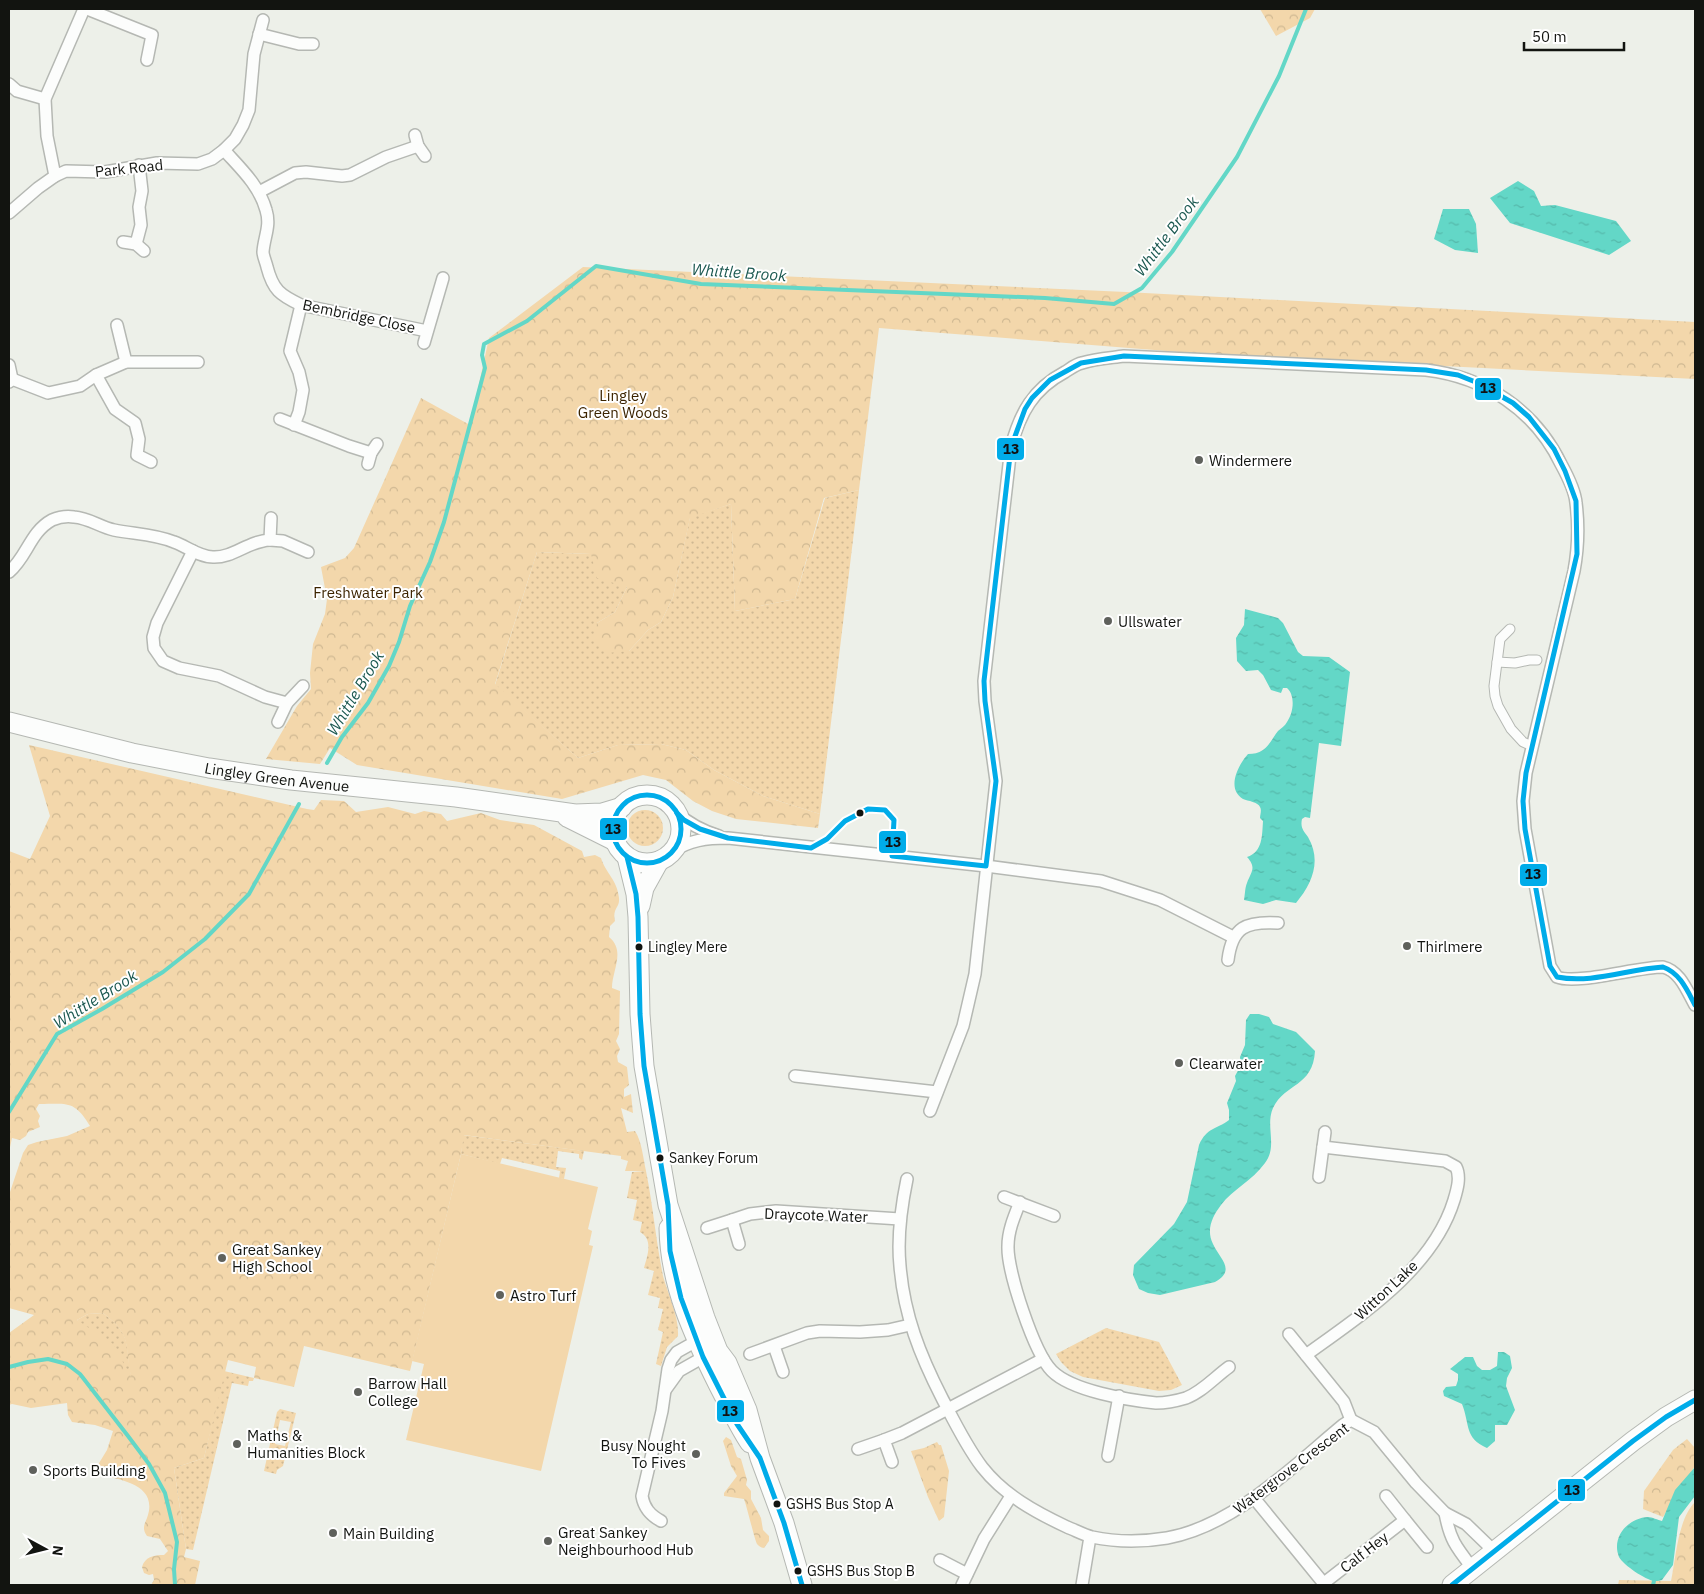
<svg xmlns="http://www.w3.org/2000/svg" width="1704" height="1594" viewBox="0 0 1704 1594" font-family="'IBM Plex Sans',sans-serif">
<defs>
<pattern id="grass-dots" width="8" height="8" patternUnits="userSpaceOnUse" patternTransform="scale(1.25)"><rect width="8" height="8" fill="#f3d7ab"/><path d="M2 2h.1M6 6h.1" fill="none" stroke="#cfb892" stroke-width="1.8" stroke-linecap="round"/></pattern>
<pattern id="forest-crowns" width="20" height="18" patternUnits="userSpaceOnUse" patternTransform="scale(1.25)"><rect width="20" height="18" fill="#f3d7ab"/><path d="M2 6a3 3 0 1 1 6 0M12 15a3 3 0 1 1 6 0" fill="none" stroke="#cfb892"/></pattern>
<pattern id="water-ripples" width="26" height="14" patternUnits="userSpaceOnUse" patternTransform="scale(1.25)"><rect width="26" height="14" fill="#63d7c7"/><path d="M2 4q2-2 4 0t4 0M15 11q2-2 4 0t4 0" fill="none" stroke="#55b8aa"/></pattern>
</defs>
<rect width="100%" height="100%" fill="#edf0e9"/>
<g fill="url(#grass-dots)" fill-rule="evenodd">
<polygon points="859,490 820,814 763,796 714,770 686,750 661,744 618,745 578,758 495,685 537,552 591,554 627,587 615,612 597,623 629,651 648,630 661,622 673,597 690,517 731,504 735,611 795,599 825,498"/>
<circle cx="645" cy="828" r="18"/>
<polygon points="463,1135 584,1151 582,1160 579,1158 579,1154 558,1151 556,1167 566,1168 564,1179 559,1178 560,1171 502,1158 500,1164 461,1154"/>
<path d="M646,1171C653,1206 656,1241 663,1276C668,1295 679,1315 678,1336L667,1347L661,1366L656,1364L663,1332L658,1330L663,1309L658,1308L660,1298L648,1295L654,1271L644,1268C647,1256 654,1240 640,1232L642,1222L633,1220L637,1200L627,1198L632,1172Z"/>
<path d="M103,1313C134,1336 124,1345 132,1379L77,1320L88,1314Z"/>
<polygon points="1106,1328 1159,1342 1182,1385 1171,1390 1159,1391 1083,1377 1070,1371 1061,1362 1056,1354"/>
<polygon points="224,1371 254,1378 253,1381 249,1381 248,1386 232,1383 193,1550 186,1549 174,1468 204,1458"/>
<path d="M280,1409L296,1413L283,1466L277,1470L276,1474L264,1471L277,1412ZM280,1420L291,1422L285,1446L275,1444Z"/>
</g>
<g fill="url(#forest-crowns)" fill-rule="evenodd">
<polygon points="1260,9 1315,9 1310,18 1276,36"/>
<polygon points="583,267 1126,292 1695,322 1695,379 1192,353 879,328 859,490 824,498 795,599 735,611 731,504 690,518 673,597 661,622 648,630 629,651 607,653 593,640 597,623 615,612 627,587 597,578 591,554 537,552 495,684 578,758 618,745 661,744 686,750 714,770 763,796 820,814 818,828 736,819 712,811 693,801 666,780 643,775 562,799 357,765 330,748 320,764 266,759 297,706 311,689 310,673 313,644 325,614 327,599 321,567 345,558 354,548 421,398 470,425 489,338"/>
<path d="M29,745L307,809L314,810L321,800L344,801L356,812L388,807L415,814L424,811L441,814L447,821L481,813L500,820L534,825L582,851L584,857L595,855L601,858C606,874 617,879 619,898C620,908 612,908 615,921L610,926L609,937C626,951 612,970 612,988L620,991L619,1034L616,1041L620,1049L617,1056L618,1062L627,1067L629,1085L624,1089V1097L631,1094L633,1113L621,1108L627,1132L635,1131C642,1142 643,1158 646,1171H625L628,1161L621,1159V1156L464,1135L461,1154L410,1371L304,1346L294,1387L254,1378L256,1367L228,1360L204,1458L174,1468L186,1549L184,1557L200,1561L195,1585H151L154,1580L153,1574L149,1575L144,1573L142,1567C145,1557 153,1555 164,1555L168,1551L160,1539L147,1536C142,1529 144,1525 147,1518C159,1485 122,1480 100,1475L96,1468L107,1450L113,1431L95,1425L72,1422L68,1415L67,1403L31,1408L12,1404L9,1405V1333L34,1315L9,1308V1195L23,1153L28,1145L37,1142L67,1136L90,1126C74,1100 68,1104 39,1104L36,1109L40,1116L38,1121L40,1127L28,1132L26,1136L20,1140L12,1138L9,1152V851L30,859L50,816ZM103,1313C133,1336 124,1344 131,1377L113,1344L77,1320L88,1314Z"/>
<path d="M726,1437L731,1440L737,1457L741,1459L747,1480L746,1485L751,1491V1499L761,1518L763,1530L769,1536V1541L764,1548C760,1547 760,1547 757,1544C755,1541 747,1507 744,1499L724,1496V1493L737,1476L731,1466L723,1441Z"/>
<polygon points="1687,1439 1695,1448 1695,1466 1663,1517 1643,1509 1644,1491 1673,1450"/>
<polygon points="937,1442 939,1445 941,1445 949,1471 944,1517 939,1521 928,1497 911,1451 924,1448"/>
<path d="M1695,1502V1585H1618L1619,1580L1671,1581C1676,1557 1678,1519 1695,1502Z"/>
</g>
<polygon fill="#f3d7ab" points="461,1154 598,1187 588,1229 592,1231 589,1245 593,1246 541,1471 406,1440 424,1364 412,1361"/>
<g fill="url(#water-ripples)">
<polygon points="1518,181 1534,191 1541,206 1555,205 1616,221 1631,241 1609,255 1510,223 1490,198"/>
<polygon points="1443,209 1469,209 1476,224 1478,253 1455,250 1434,239"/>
<path d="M1245,609L1278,618L1283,623L1298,652L1303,656L1329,657L1350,672L1341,746L1319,743L1310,818L1305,817L1302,819C1300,828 1304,831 1308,837C1322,861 1312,884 1296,903L1276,900L1263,904L1244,900C1245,895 1245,887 1247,883C1251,872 1257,868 1247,857C1263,852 1262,835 1263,821L1260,818C1260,815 1262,810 1260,807C1258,802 1248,801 1243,799C1226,789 1238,765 1248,754C1254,754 1258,753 1263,750C1270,745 1273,737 1278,731C1281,728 1285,726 1287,722C1293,714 1296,696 1287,688H1283L1281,693L1271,690L1263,675L1258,670L1246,671L1237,661L1236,638L1244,625Z"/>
<path d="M1250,1014H1259L1269,1017L1273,1024L1296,1032L1315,1051C1313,1087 1285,1083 1273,1108C1265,1126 1278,1146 1265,1163C1252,1181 1233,1189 1221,1205C1212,1217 1206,1230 1213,1244C1219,1258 1237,1270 1215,1282L1160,1295L1148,1293L1139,1289L1133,1275L1134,1265L1174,1224L1187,1202L1199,1145C1207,1127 1216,1130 1229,1120V1110L1227,1103L1236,1081L1235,1076L1241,1065L1240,1057L1245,1045L1246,1020Z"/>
<path d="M1498,1352H1504L1510,1356L1512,1368L1507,1378L1506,1386L1515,1410L1507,1425H1495V1441L1487,1448C1464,1438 1470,1424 1462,1404L1444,1396L1443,1391L1446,1387L1456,1386L1458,1380V1374L1450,1369L1465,1357H1473L1477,1366L1482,1370H1490L1497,1366Z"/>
<path d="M1695,1467V1496L1679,1517L1673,1565L1662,1580C1659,1581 1657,1581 1654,1581C1646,1580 1623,1565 1619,1557C1611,1537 1628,1518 1648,1517C1652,1517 1658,1520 1662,1521L1675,1490Z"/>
</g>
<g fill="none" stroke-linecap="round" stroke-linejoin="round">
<g stroke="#63d7c7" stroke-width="4">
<polyline points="327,763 342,737 368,703 389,666 399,642 410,606 430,562 444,522 485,368 482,355 484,344 527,321 596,266 701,284 1045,298 1114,304 1142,288 1172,252 1237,157 1279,76 1306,9"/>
<polyline points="9,1112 57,1034 102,1009 163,972 205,939 249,894 299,804"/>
<polyline points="9,1367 28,1362 48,1359 67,1364 80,1374 128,1436 149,1464 165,1493 177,1542 174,1569 175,1585"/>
<polyline points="1653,1585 1654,1581"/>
</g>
<g stroke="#b5b8b3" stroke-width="11">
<g id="pedestrian">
<polyline points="1510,629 1500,639 1494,686 1495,696 1498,706 1511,729 1523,742 1532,746"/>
<polyline points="1497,662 1515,663 1529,660 1537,660"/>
</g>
</g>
<g stroke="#b5b8b3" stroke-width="14">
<g id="minor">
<polyline points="87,9 152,35 147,60"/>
<polyline points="259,34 299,44 313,44"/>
<polyline points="9,84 17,91 45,99"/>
<polyline points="415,135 418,146 425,156"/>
<path d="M224,150C241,169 259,185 266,210C271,226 264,237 263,252C263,256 266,262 267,267C273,290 280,295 301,305L427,331"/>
<polyline points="55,176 47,136 45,99 84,9"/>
<polyline points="259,192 295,173 306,172 342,176 350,175 386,157 418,146"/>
<polyline points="9,213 38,188 55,176 66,171 105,172 157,163 198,164 212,159 224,150 235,139 243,125 249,110 254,54 263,20"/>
<polyline points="123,242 136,244 144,251"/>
<polyline points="136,244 141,225 139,207 142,191 139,165"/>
<polyline points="117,325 126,362"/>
<polyline points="424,343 443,278"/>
<polyline points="9,365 12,379 9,382"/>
<polyline points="96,375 115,409 135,423 139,439 137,455 151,462"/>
<polyline points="12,379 48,393 80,386 96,375 126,362 198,362"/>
<polyline points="280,419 349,446 371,453"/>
<polyline points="294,425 299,412 303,390 299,372 290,351 301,305"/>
<polyline points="368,464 371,453 377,444"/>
<polyline points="271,518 270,540 283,541 308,552"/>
<polyline points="193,551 157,623 153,637 154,648 163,661 179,668 219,676 265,697 287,703"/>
<path d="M9,572C27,557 30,532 52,520C59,517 67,516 74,517C89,518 100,527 114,530C134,534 155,534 174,542C186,546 199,557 213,557C233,558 248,541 270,540"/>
<polyline points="278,722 287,703 303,686"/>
<path d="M677,813C689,824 703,831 719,836"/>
<path d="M672,852C689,840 707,838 728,838L986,866L1101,881L1160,900L1233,937"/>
<path d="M1228,960C1232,927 1246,921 1278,923"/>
<polyline points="795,1076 937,1092"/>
<path d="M930,1111L963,1026L975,974L996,781L985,701L984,681L1011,447C1020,413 1033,389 1065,372C1070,369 1076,364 1082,363C1095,359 1110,358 1124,356L1426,370C1485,377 1535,410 1561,464C1567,475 1575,490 1576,503C1579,526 1578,549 1574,571L1526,773L1523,801L1525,829L1550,966L1557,977C1577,985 1637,967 1663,967C1680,971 1687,991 1695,1005"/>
<polyline points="1319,1177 1325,1132"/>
<path d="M907,1179C901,1208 897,1237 900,1266C904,1315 920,1355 942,1398C954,1421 966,1446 982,1467C1004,1495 1035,1512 1067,1527C1075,1530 1084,1535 1092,1537C1116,1542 1143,1542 1167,1538C1234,1526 1292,1467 1343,1425L1351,1420L1374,1432L1416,1483L1445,1513L1466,1524L1495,1552"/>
<polyline points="1004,1197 1054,1216"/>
<path d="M1020,1202C1014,1217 1008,1231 1008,1246C1007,1271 1034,1353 1052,1371C1072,1391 1128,1400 1156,1403C1166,1403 1176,1401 1186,1398C1202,1392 1215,1377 1229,1367"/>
<polyline points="732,1220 750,1214 776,1211 900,1219"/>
<polyline points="707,1228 732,1220 739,1244"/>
<polyline points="1289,1334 1344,1402 1351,1420"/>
<polyline points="774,1346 783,1372"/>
<polyline points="750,1354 807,1333 820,1331 860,1332 888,1330 910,1325"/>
<path d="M1306,1355C1361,1315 1433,1269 1454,1200C1457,1190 1461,1177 1456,1167L1445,1161L1323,1147"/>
<polyline points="666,1389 679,1371 709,1354"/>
<polyline points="858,1449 884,1440"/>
<polyline points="1108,1456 1119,1396"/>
<polyline points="892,1462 884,1440 902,1433 1043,1359"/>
<polyline points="1386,1496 1405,1520"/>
<polyline points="1254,1498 1325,1585"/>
<path d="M1445,1513C1450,1540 1456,1547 1473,1569"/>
<path d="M661,1521C650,1515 644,1508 642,1496L662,1411L668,1369L671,1360L677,1352L702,1338"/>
<polyline points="940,1560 967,1574"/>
<polyline points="1324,1583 1405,1520 1427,1547"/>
<polyline points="962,1585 984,1539 1011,1496"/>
<polyline points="1082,1585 1090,1537"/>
</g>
</g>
<g stroke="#b5b8b3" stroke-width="21">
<g id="primary">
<path id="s1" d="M9,722L132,753L209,768L291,780L456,797L575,814L602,813L622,807"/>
<circle cx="647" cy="829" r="34"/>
<polyline points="567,817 615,841"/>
<polyline points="627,857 636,894 638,917 640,1014 644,1066 668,1205 705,1318 718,1351 727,1363 747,1410 760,1458 784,1523 802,1585"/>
<polyline points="640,906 644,888 659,861"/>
<path d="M669,1228C670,1285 694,1336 719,1386C729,1405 738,1425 750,1443"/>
<polyline points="1452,1585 1633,1441 1666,1417 1695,1400"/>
</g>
</g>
<use href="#pedestrian" stroke="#fcfdfc" stroke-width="9"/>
<use href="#minor" stroke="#fcfdfc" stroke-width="11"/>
<use href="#primary" stroke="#fcfdfc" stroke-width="19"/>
<g stroke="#fff" stroke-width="9">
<g id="bus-1">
<circle cx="647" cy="829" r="34"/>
<path d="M677,813L684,820L700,829L728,838L811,848L827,839L845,821L868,809L885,810L894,820L892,856L986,866L996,781L985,701L984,681L1011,447L1025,409L1032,398L1050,380L1081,363L1124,356L1426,370L1458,375L1478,383L1513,403L1529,417L1554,449L1565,471L1576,501L1577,554L1526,773L1523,801L1525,829L1550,966L1557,977C1592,984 1628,969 1663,967C1680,973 1687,990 1695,1005"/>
<polyline points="627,857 636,894 638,917 640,1014 644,1066 668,1205 670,1251 681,1298 703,1357 737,1424 760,1458 784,1523 802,1585"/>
<polyline points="1452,1585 1633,1441 1666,1417 1695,1400"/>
</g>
</g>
<use href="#bus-1" stroke="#00ace9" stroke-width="5"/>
</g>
<g fill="#5f615c" stroke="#fff" stroke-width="2">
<circle cx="1199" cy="460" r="5"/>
<circle cx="1108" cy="621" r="5"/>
<circle cx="1407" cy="946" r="5"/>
<circle cx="1179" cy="1063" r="5"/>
<circle cx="222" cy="1258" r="5"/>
<circle cx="500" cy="1295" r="5"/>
<circle cx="358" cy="1392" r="5"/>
<circle cx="237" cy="1444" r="5"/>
<circle cx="696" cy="1454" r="5"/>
<circle cx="33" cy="1470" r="5"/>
<circle cx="333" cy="1533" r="5"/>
<circle cx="548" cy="1541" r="5"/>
</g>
<g fill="#121410" stroke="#fff" stroke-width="2">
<circle cx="860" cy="813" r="4.5"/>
<circle cx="639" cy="947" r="4.5"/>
<circle cx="660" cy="1158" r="4.5"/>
<circle cx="777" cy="1504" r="4.5"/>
<circle cx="798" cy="1571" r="4.5"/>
</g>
<g text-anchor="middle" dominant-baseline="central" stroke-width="4" stroke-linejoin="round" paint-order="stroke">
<g font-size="14" fill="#121410" stroke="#fff" text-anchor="start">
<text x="648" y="947">Lingley Mere</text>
<text x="669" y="1158">Sankey Forum</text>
<text x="786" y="1504">GSHS Bus Stop A</text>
<text x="807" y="1571">GSHS Bus Stop B</text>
</g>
<g font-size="15" fill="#121410" stroke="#fff">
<text transform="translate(129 168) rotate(-6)">Park Road</text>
<text transform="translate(359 316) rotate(12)">Bembridge Close</text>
<text stroke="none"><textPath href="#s1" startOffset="274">Lingley Green Avenue</textPath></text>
<text transform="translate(816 1215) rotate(2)">Draycote Water</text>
<text transform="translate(1386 1290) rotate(-43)">Witton Lake</text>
<text transform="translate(1291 1468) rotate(-37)">Watergrove Crescent</text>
<text transform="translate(1364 1552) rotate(-38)">Calf Hey</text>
</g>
<g font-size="15" fill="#3c2400" stroke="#fff">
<text x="623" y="395">Lingley<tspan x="623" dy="17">Green Woods</tspan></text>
<text x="368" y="592">Freshwater Park</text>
</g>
<g font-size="15" fill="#121410" stroke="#fff" text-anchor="start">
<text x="1209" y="460">Windermere</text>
<text x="1118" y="621">Ullswater</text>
<text x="1417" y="946">Thirlmere</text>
<text x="1189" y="1063">Clearwater</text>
<text x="232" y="1249">Great Sankey<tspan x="232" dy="17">High School</tspan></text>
<text x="510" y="1295">Astro Turf</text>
<text x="368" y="1383">Barrow Hall<tspan x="368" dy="17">College</tspan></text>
<text x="247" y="1435">Maths &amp;<tspan x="247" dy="17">Humanities Block</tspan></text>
<text x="686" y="1445" text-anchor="end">Busy Nought<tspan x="686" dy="17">To Fives</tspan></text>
<text x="43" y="1470">Sports Building</text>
<text x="558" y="1532">Great Sankey<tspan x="558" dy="17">Neighbourhood Hub</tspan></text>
<text x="343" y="1533">Main Building</text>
</g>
<g font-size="16" font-style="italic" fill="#1c5951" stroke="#fff">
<text transform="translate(1166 236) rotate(-53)">Whittle Brook</text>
<text transform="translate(739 272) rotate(4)">Whittle Brook</text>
<text transform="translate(355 693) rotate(-59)">Whittle Brook</text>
<text transform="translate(95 999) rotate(-32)">Whittle Brook</text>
</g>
</g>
<g stroke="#fff" stroke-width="2">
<rect x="1474" y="377" width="28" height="24" rx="5" fill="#00ace9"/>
<rect x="996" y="437" width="29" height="24" rx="5" fill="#00ace9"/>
<rect x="599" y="817" width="29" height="24" rx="5" fill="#00ace9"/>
<rect x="878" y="830" width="29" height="24" rx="5" fill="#00ace9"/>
<rect x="1519" y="863" width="29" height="24" rx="5" fill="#00ace9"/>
<rect x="716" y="1399" width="29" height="24" rx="5" fill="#00ace9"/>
<rect x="1557" y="1478" width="29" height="24" rx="5" fill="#00ace9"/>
</g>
<g font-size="14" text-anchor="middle" font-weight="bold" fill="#111">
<text x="1488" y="393">13</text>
<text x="1011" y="454">13</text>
<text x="613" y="834">13</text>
<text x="893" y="847">13</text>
<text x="1533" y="879">13</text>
<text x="730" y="1416">13</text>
<text x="1572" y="1495">13</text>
</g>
<rect width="1704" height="1594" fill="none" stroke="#121410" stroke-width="20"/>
<g transform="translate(45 1549) rotate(97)" stroke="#ffffff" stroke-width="4" paint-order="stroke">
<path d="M0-4L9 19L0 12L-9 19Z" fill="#121410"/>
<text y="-8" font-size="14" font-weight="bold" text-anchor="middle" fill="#121410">N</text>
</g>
<path d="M1524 42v8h100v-8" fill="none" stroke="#121410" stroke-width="2.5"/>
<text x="1532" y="42" font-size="15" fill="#121410" stroke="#ffffff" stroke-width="4" paint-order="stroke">50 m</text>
</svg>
